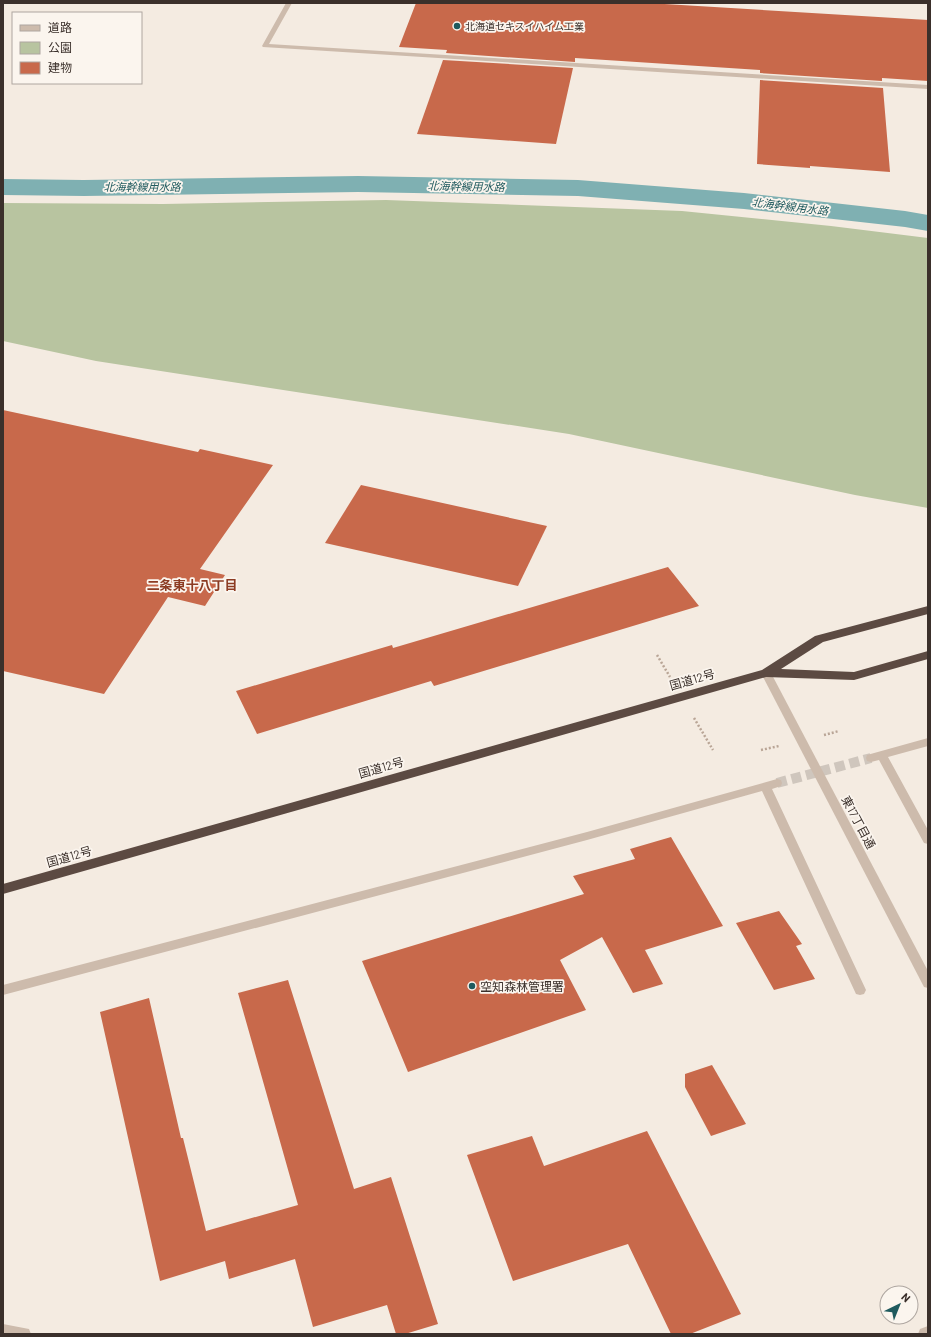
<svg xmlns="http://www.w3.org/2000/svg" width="931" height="1337" viewBox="0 0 931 1337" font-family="Barlow,'Noto Sans JP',sans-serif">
<rect width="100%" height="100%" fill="#f4ebe1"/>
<polygon fill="#b8c4a0" points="386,200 682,211 831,226 928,238 928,508 855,495 569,434 96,361 3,341 3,203 163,204"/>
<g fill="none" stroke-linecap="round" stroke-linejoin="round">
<polygon fill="#7fb0b2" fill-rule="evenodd" points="358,176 578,180 744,193 905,211 928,215 928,231 905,227 744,209 578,196 358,192 84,196 3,195 3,179 84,180"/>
</g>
<g fill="#c8694b">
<polygon points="416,3 648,3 928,20 928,81 882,78 882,81 760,73 760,70 575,58 575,62 446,53 447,50 399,47"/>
<polygon points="443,60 573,68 556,144 417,134"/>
<polygon points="760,80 883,88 890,172 810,166 810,168 757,164"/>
<polygon points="3,410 198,452 200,449 273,465 200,569 225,575 205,606 168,597 104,694 3,671"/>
<polygon points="361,485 547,526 518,586 325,543"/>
<polygon points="668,567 699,606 434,686 431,681 257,734 236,691 392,645 393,648"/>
<polygon points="671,837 723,926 645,950 663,984 633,993 602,937 560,960 586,1010 408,1072 362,961 584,894 573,876 635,859 630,849"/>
<polygon points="779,911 802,944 796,946 815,979 774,990 736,923"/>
<polygon points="288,980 354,1189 391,1177 438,1324 405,1334 396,1334 387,1305 313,1327 295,1259 229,1279 225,1261 160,1281 100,1012 149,998 181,1138 183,1138 206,1231 298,1205 238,993"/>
<polygon points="712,1065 746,1124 711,1136 685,1087 685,1074"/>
<polygon points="647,1131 741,1314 690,1334 671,1334 628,1244 513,1281 467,1155 532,1136 544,1166"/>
</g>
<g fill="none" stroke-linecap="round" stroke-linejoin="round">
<polyline stroke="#cfc6bd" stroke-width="10" stroke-dasharray="10 5" stroke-linecap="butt" points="777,783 871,758"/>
<g stroke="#b9a596" stroke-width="2.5" stroke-dasharray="2 2" stroke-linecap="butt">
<polyline points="657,655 670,677"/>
<polyline points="694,718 713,750"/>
<polyline points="824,735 839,731"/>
<polyline points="761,750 779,746"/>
</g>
<g fill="#cdbbac" fill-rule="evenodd">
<polygon points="286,3 292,3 269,44 928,85 928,89 263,47 262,46"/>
<polygon points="766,670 771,673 928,971 928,988 924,987 761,673"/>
<polygon points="928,738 928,746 888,757 928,830 928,844 924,843 879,760 871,762 867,761 866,758 867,755"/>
<polygon points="777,779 781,780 782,783 781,786 772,789 866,990 864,994 860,995 856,994 762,791 587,840 3,995 3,985 587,832"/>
<polygon points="3,1324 29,1329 31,1334 3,1334"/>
<polygon points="928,1326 928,1334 918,1334 920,1329"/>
</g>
<polygon fill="#5c4a42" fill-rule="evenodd" points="928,606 928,614 823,642 781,669 854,672 928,651 928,659 854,680 766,677 3,894 3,884 762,670 815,636"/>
</g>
<g fill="#1f5a5e" stroke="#fbf5ee" stroke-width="1.5">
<circle cx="457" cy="26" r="4"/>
<circle cx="472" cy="986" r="4"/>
</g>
<g text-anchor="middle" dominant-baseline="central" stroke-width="3.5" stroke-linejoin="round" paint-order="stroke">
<g font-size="10" fill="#3b302b" stroke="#fbf5ee" text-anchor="start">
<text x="465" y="26">北海道セキスイハイム工業</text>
</g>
<g font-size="11" font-style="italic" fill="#1f5a5e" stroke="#fbf5ee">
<text x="142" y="186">北海幹線用水路</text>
<text transform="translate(466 186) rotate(1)">北海幹線用水路</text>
<text transform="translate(790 206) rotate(7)">北海幹線用水路</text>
</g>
<g font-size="12" fill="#3b302b" stroke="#fbf5ee">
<text transform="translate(692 679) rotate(-16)">国道12号</text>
<text transform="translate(381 767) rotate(-16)">国道12号</text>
<text transform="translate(859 822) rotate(62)">東17丁目通</text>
<text transform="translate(69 856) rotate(-16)">国道12号</text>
</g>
<g font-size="12" fill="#3b302b" stroke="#fbf5ee" text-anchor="start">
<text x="480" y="986">空知森林管理署</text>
</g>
<g font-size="13" font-weight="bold" fill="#8c3b22" stroke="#fbf5ee">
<text x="192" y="585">二条東十八丁目</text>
</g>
</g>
<rect width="931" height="1337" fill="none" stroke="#3b302b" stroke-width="8"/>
<rect x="12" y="12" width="130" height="72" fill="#fbf5ee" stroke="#aea6a0"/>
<rect x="20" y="25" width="20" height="6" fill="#cdbbac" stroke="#aea6a0"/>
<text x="48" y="32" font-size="12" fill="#3b302b">道路</text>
<rect x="20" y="42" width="20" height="12" fill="#b8c4a0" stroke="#aea6a0"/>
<text x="48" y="52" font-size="12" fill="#3b302b">公園</text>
<rect x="20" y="62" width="20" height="12" fill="#c8694b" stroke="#aea6a0"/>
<text x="48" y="72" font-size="12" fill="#3b302b">建物</text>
<g transform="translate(899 1305) rotate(43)"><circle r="19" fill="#fbf5ee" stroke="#aea6a0"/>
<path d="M0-3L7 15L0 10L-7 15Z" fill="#1f5a5e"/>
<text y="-6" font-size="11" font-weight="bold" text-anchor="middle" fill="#3b302b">N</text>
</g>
</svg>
